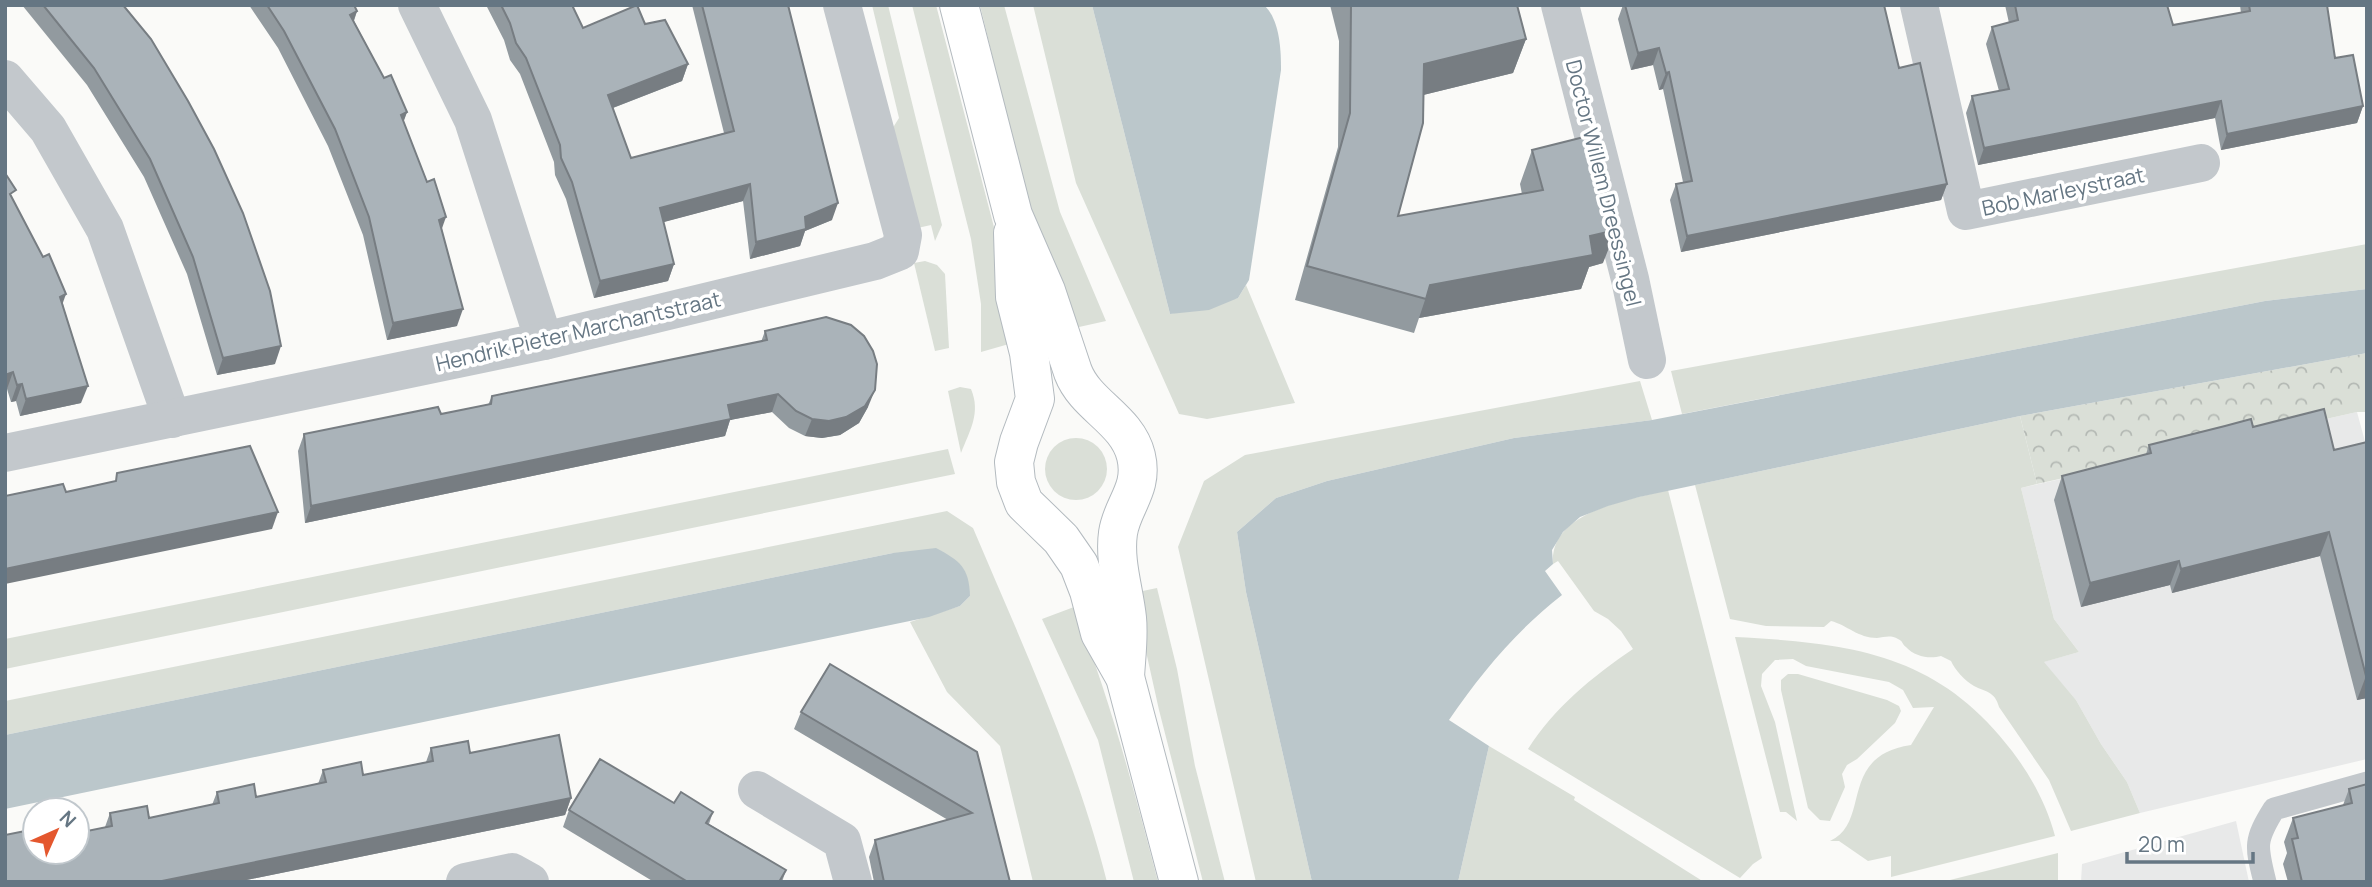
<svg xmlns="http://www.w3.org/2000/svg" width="2372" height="887" viewBox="0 0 2372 887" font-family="Manrope,sans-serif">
<defs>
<pattern id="forest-crowns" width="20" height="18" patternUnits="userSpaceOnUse" patternTransform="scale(1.75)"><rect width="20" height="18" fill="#dadfd7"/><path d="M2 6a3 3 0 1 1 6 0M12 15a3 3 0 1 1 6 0" fill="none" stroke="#b4b9b4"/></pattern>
</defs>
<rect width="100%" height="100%" fill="#fafaf8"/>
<g fill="#e8e9e9">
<polygon points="2357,412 2367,449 2367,759 2140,813 2127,782 2101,744 2076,700 2043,662 2079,652 2054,619 2021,488"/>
<polygon points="2236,821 2249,882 2081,882 2082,864"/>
</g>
<g fill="#dadfd7">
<polygon points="872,5 888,5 942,225 935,241 931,225 913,229 889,134 899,118"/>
<polygon points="912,5 936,5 995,231 1016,342 981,352 981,304 971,239"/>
<polygon points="980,5 1004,5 1060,212 1106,321 1070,329 1024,188"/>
<polygon points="1033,5 1092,5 1170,314 1238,298 1246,285 1295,403 1207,419 1179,414 1076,183"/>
<polygon points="2367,244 2367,289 2265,301 1682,414 1671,371"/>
<polygon points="925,261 937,265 945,274 949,348 935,351 914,263"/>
<polygon points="1640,381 1652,420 1514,438 1327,481 1276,498 1237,532 1246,592 1312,882 1256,882 1178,547 1204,481 1245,455"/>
<path d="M960,387L971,389C981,413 970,430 961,453L948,391Z"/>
<path d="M2020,416L2037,484L2021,488L2054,619L2079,652L2044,662L2076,700L2101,744L2127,782L2140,813L2071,831L2049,780L1999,707C1995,691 1985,692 1974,686C1965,681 1955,670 1951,661L1941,656C1930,659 1915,657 1906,647C1901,643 1904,642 1898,639C1891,635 1885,637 1877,638C1858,638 1847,625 1831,621L1824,627L1766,626L1730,619L1695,485Z"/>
<circle cx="1076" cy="469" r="31"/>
<polygon points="948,449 955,474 5,669 5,639"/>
<path d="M1668,490L1762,858L1753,864L1740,878L1528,749C1555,707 1592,677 1633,649L1621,631L1608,619L1594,611L1558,561L1553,564C1549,511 1629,500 1668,490Z"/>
<path d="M947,511L973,528C1022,644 1076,759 1107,882H1033L1000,746L947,692L910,622L960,606L970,596L893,553L5,735V701Z"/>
<polygon points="1157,588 1177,669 1195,766 1225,882 1203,882 1159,710 1133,593"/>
<path d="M1074,607C1109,696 1134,789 1158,882H1134L1098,740L1042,619Z"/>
<path d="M1735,637C1850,643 1938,653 2012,751C2031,776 2047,805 2055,836L1891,877V856L1868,861L1839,841H1830C1872,822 1837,756 1911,745L1934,707L1913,708L1903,690L1889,682L1806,666L1793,659L1775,660L1762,674L1761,686L1775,722L1797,821L1786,812H1780Z"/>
<polygon points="1788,674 1798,674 1887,700 1899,706 1901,711 1895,723 1857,759 1847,765 1842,774 1845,787 1830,821 1820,820 1808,808 1781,690 1781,680"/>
<polygon points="1489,746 1575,797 1574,800 1704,882 1458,882"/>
<polygon points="2058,853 2058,882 1942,882"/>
</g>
<polygon fill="url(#forest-crowns)" points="2367,353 2367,412 2357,412 2037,484 2020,416"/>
<g fill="#bbc7cb">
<path d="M1092,5H1264C1280,20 1281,50 1281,70L1249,280L1238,298L1209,310L1170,314Z"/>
<path d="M2367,289V353L2020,416L1639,497L1608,506L1580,517L1563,532L1552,550L1553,564L1545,571L1562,595C1517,630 1481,673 1449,720L1489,746L1458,882H1312L1246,592L1237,532L1276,498L1327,481L1514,438L1652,420L2265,301Z"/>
<path d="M936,548C960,561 969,567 970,596L960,606L929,617L5,809V735L893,553Z"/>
</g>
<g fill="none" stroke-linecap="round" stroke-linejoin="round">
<g stroke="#b3babf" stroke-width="40">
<g id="secondary">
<path d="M959,5L1013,215L1046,291L1073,372C1086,406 1127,419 1136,456C1144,489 1122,505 1118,533C1114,561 1124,590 1127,618C1129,637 1126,658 1125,677"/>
<polyline points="1013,233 1015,297 1029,353 1035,399 1019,442 1014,462 1016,482 1024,503 1061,539 1079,565 1089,591 1100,633 1125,677 1179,882"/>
</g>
</g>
<path stroke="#c3c8cc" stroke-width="23" d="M2265,882C2256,846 2254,841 2274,809L2367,783"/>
<g stroke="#c3c8cc" stroke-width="38">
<polyline points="417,5 473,120 544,341"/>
<polyline points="1560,5 1630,279 1647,360"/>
<polyline points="1919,5 1966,211 2201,163"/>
<polyline points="5,79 48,129 105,229 172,419"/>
<polyline points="5,453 544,341 875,261 900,251 903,235 842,5"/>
<polyline points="757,790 842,841 853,882"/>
<polyline points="465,882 512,872 530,882"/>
</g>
<use href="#secondary" stroke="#fff" stroke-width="38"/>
</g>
<g fill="#929a9f">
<polygon points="22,5 123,5 275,364 217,375 187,274 144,177 87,85"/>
<polygon points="249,5 354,5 357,11 354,21 384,78 407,112 403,122 442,229 457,326 387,340 363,235 328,146 278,48"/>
<polygon points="486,5 572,5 583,28 645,24 688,64 682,81 613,108 631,158 724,133 692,5 788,5 832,220 805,231 800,246 750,259 743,201 663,222 674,264 668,281 594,298 566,199 555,175 554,162 520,74 510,60 504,40"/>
<polygon points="1330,5 1517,5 1526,39 1513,73 1423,95 1398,216 1522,194 1520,184 1532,150 1603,263 1589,267 1581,289 1419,318 1414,333 1295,300 1338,147 1339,41"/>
<polygon points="1623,5 1887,5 1884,6 1899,68 1947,184 1941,200 1681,252 1670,200 1676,184 1683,182 1663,89 1659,90 1653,65 1631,70 1618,19"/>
<polygon points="2005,5 2167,5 2173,25 2241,13 2240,5 2327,5 2335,58 2363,106 2357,123 2221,150 2215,118 1978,165 1966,113 1972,96 1999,91 1986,44 1992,27 2009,23"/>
<polygon points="13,199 63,304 81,403 20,416 16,401 11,402 7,389"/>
<polygon points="765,331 868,407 859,423 840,435 822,438 805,436 789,428 772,412 730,420 725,436 305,523 298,451 304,434 441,414 488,405 492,396 761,342"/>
<polygon points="2253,427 2334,450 2367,442 2367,698 2357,700 2320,556 2172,593 2170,585 2081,607 2054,500 2062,476 2146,454 2149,445"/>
<polygon points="801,712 977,752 1010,882 874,882 869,857 875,840 948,820 794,729"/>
<polygon points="431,748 470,753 571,798 565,815 237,882 5,882 35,852 105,827 110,813 149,818 212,805 217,792 256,797 318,784 323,770 363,775 426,762"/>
<polygon points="2367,784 2367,882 2288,882 2283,864 2287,853 2284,842 2293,818 2343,805 2349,789"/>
<polygon points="674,803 713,812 709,824 786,870 782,882 654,882 563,827 569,810"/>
</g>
<g fill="#777d82">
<polygon points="357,11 351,28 350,15"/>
<polygon points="1526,39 1513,73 1411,98 1424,64"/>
<polygon points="1659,48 1653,65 1631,70 1638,53"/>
<polygon points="688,64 682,81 602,112 608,95"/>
<polygon points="1669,72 1663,89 1659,90 1666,73"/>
<polygon points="2221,101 2215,118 1978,165 1984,148"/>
<polygon points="2363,106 2357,123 2221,150 2227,134"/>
<polygon points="407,112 401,129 401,115"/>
<polygon points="750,184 743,201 653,225 660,208"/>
<polygon points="1947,184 1941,200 1681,252 1687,236"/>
<polygon points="838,203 832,220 805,231 800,246 750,259 756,242 805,217"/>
<polygon points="446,217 440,234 439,220"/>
<polygon points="1616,230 1603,263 1589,267 1581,289 1419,318 1430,285 1590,236"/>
<polygon points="674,264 668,281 594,298 600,281"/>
<polygon points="66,294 60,311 60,297"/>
<polygon points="463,309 457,326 387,340 393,323"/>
<polygon points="281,346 275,364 217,375 223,358"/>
<polygon points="13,372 7,389 5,390 5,375"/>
<polygon points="22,384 16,401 11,402 17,385"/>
<polygon points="88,386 81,403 20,416 26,399"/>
<polygon points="875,390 868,407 859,423 840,435 822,438 805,436 812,419"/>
<polygon points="778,394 772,412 730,420 725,436 305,523 311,506 728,405"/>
<polygon points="278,512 272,529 5,584 5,569"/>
<polygon points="2329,532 2320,556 2172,593 2181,569"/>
<polygon points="2179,561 2170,585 2081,607 2090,583"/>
<polygon points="2366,676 2367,676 2367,698 2357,700"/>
<polygon points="571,798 565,815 237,882 157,882"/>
</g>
<g fill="#aab3b9" stroke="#777d82" stroke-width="2">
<polygon points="43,5 123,5 151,39 188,101 214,149 243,213 270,291 281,346 223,358 193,257 150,159 94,68"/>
<polygon points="267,5 354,5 357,11 350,15 384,78 391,75 407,112 401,115 427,182 434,179 446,217 439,220 463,309 393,323 369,217 335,129 284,31"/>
<polygon points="501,5 572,5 583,28 637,5 645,24 665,20 688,64 608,95 631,158 734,131 702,5 788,5 838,203 805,217 806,229 756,242 750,184 660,208 674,264 600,281 572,182 561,158 560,145 526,58 516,43 510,23"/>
<polygon points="1351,5 1517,5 1526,39 1424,64 1423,123 1398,216 1543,190 1532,150 1592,135 1616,230 1590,236 1593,255 1430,285 1426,299 1307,266 1350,113"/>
<polygon points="1625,5 1884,5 1899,68 1920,63 1947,184 1687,236 1676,184 1692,181 1669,72 1666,73 1659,48 1638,53"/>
<polygon points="2015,5 2167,5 2173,25 2250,11 2249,5 2327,5 2335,58 2353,55 2363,106 2227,134 2221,101 1984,148 1972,96 2009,89 1992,27 2018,20"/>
<polygon points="5,173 16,190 10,194 43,257 49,254 66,294 60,297 88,386 26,399 22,384 17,385 13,372 5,375"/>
<polygon points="826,317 851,325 864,336 873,351 877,364 875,390 865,406 846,417 829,421 812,419 796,411 778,394 728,405 731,419 311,506 304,434 438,407 441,414 491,404 492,396 767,340 765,331"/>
<polygon points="2324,409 2334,450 2367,442 2367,676 2366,676 2329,532 2181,569 2179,561 2090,583 2062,476 2151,453 2149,445 2225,426 2251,419 2253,427"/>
<polygon points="250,446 278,512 5,569 5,496 63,484 66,492 116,481 117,473"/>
<polygon points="830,664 977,752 1010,882 884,882 875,840 972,813 801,712"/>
<polygon points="559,735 571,798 157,882 5,882 5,835 35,829 35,852 77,852 77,833 112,826 110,813 147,806 149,818 219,803 217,792 236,788 254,784 256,797 326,782 323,770 361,762 363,775 433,761 431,748 468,741 470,753"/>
<polygon points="600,759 674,803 681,792 713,812 706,823 786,870 779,882 688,882 569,810"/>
<polygon points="2367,784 2367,882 2302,882 2292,839 2298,838 2293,818 2352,803 2349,789"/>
</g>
<g text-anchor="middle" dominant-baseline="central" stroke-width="7" stroke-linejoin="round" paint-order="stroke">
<g font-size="21" fill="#657683" stroke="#fff">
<text transform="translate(1604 183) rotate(76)">Doctor Willem Dreessingel</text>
<text transform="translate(2063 191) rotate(-12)">Bob Marleystraat</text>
<text transform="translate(578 331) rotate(-13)">Hendrik Pieter Marchantstraat</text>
</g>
</g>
<rect width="2372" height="887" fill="none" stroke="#657683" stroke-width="14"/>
<g transform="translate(56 831) rotate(45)"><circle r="33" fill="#ffffff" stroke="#c1c8cd" stroke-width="2"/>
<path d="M0-5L12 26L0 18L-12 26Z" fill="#e4572e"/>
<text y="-10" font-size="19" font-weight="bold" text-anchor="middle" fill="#657683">N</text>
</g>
<path d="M2127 852v10h126v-10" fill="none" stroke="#657683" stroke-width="3.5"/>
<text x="2138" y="852" font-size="21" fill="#657683" stroke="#ffffff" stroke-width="5" paint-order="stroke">20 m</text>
</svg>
